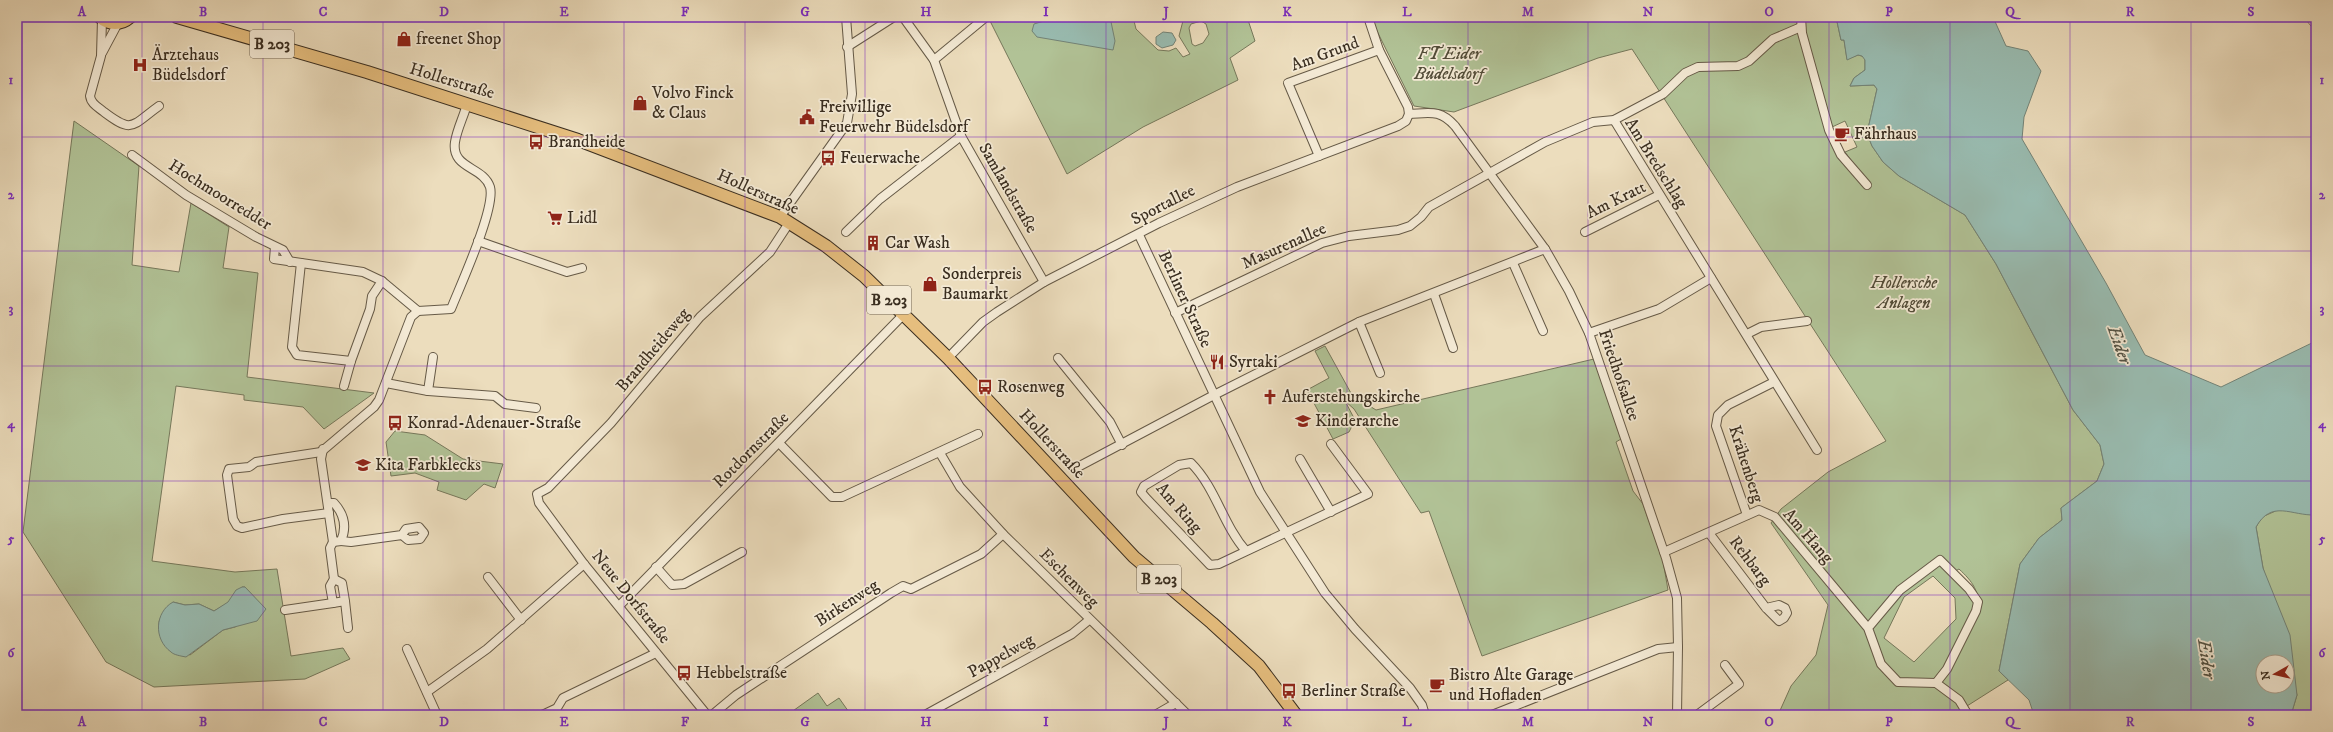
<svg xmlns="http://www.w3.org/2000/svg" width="2333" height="732" viewBox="0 0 2333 732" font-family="'IM FELL DW Pica',serif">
<rect width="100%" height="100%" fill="#ecddbd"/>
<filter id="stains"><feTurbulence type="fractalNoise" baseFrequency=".005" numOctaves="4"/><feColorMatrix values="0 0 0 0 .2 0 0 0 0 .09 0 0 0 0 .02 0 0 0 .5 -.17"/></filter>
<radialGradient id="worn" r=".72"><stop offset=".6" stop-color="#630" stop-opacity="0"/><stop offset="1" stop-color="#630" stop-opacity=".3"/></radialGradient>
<g fill="#b1c296" stroke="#76785b" fill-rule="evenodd">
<path d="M988,17H1133L1136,29L1158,50L1169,51L1176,48L1183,57L1190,54L1179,36L1184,17H1247L1255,41L1230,58L1238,80L1143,127L1067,174ZM1201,21L1206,24L1209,34L1203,43L1195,46L1192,44L1189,28L1191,24Z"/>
<path d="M1373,17H1836L1841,40H1844L1847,59L1858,55L1862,56L1865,59V70L1854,78L1850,86L1874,85L1877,89L1868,129V136L1872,146L1883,162L1899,176L1965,215L1996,264L2073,410L2100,445L2104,464L2097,481L2061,508L2062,520L2039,538L2020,564L1999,671L2008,680L1967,706L1973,715H1970L1961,699L1938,683L1949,670L1977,611C1981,592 1972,581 1959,569L1952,573L1968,590L1976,603L1974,611L1946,667L1937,679L1936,685L1958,701L1966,715H1778L1791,686L1816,655L1828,605L1771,523L1781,509L1828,472L1886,441L1632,49L1598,58L1454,112L1414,106L1375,27ZM1830,120L1832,127L1845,121L1857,147L1845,152L1850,159L1846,162L1841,155L1825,122ZM1933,576L1955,598L1956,619L1914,662L1884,638L1904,597Z"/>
<path d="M74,121L139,166L132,265L179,272L191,203L229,227L223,268L258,273L247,377L374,393L324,429L303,407L244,400V395L176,386L152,561L235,572L277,569L291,656L343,648L350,659L305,679L154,687L106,662L23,532ZM242,587H245L265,609L235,627L223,630L190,655L163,643C155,622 158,618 173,602L185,605L199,604L214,611L228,603Z"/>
<polygon points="1325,346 1352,395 1376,410 1594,359 1621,439 1616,442 1633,491 1643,504 1663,561 1668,590 1482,656 1429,511 1421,513 1354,409 1345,401 1355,420 1349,432 1333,439 1307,390 1329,378 1315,351"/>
<polygon points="395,431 425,435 463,459 503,464 495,488 484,484 466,500 437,490 439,482 415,473 391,476 386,442"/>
<polygon points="2280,509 2316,515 2316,715 2291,715 2297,695 2263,568 2256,527 2262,517"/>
<polygon points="818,693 827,706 839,698 851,715 791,715 790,713"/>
</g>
<g fill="#99bcb1" stroke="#738377" fill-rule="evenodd">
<polygon points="1057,17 1110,17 1115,41 1113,50 1037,37 1032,31 1034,24"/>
<path d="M1836,17H1993L2006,46L2028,51L2041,71L2024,117L2022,139L2106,283L2145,355L2221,387L2316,341V515C2291,516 2272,499 2256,527L2263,568L2290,635L2297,695L2291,715H2034L2029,700L1999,671L2020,564L2039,538L2062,520L2061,508L2097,481L2104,464L2100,445L2073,410L1996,264L1965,215L1899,176L1883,162L1872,146L1868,136V129L1877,89L1874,85L1850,86L1854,78L1865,70V60L1862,56L1858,55L1847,60L1844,40H1841ZM2263,662H2287V686H2263Z"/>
<polygon points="1163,32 1172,33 1176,40 1173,45 1162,48 1156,44 1156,37"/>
<path d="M242,587H245L266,609L257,621L223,630L186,657C181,656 174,655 171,652C153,639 155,612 173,602L185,605L199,604L214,611L228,602L236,590Z"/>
</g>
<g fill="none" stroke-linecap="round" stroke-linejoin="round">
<g stroke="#665a47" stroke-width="10">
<g id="minor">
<polyline points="903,17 934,60 961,136 1044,282"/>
<polyline points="1368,17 1379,50 1408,107 1409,114"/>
<polyline points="1801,17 1802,33 1829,130 1841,155 1867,185"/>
<path d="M102,19L101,56L90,96C91,104 98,107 104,112C133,134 131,126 159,106"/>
<polyline points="847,47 894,17"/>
<polyline points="102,53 118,23"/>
<polyline points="934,60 986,17"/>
<path d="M1409,114C1430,113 1440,109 1455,126L1545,249L1569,291L1589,333L1666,558L1677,598L1678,647L1677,715"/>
<polyline points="1614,120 1817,450"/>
<polyline points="132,155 186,195 256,237 283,250 290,262"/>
<polyline points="1319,156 1288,83 1379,50"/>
<polyline points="780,217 847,123 852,94 846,17"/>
<polyline points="846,232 880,199 961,136"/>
<polyline points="1585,232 1659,195"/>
<polyline points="1139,235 1260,492 1325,593 1355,629 1410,688 1422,705 1425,715"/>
<polyline points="478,241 567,272 582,268"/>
<polyline points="275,247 274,259 363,272 382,281 418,311"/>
<polyline points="301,263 292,347 297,355 351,361"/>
<polyline points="1513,263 1543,331"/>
<polyline points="1434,294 1453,348"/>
<polyline points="1175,313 1322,243 1349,236 1398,230 1410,226 1421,217 1429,207 1545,142 1593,122 1614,120 1663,94 1685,73 1698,67 1738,66 1749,61 1773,39 1801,27"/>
<polyline points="1359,322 1380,373"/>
<polyline points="1589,333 1659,309 1711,278"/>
<polyline points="1747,334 1761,327 1807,321"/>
<polyline points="948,358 983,322 997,312 1044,282 1159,223 1237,187 1398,126 1406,121 1409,114"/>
<polyline points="1058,358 1110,422 1122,445"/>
<polyline points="386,383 428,391 495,396 505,404 536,408"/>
<polyline points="344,386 351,361 370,309 372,296 382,281"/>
<polyline points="428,391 433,357"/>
<polyline points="779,443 832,497 842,497 978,434"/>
<path d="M323,449L321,459L333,542L341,541C347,527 344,514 334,503H328"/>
<path d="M321,452L374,407L379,400L411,317L418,311L451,309C460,286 496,208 490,187C483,166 451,169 455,142C457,129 464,116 467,104"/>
<polyline points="321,452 256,462 249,467 229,469 227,475 233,519 237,526 242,528 283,519 329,513"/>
<polyline points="940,453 960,487 1003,534 1188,715"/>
<polyline points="1300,459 1331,512"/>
<polyline points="1074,469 1214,395 1359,322 1545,249"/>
<polyline points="1747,515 1716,426 1718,415 1728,405 1774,382"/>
<polyline points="1709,533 1766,608 1779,621 1784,618 1787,613 1785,608 1779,605 1766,608"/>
<polyline points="341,541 351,542 402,535 406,529 419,527 424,533 420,539 408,540 402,535"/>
<polyline points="333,542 330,548 334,579"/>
<path d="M1246,551C1223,525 1216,488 1191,463L1179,465L1144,486L1141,492L1146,498L1210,565L1219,564L1368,494L1331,444"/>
<polyline points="1664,552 1759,510 1775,517 1868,628 1881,664 1898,682 1936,683 1947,669 1976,611 1978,602 1969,589 1940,560 1900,590 1868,628"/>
<polyline points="656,567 672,585 684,584 742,552"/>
<polyline points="488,577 521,620"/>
<polyline points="345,601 342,583 334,579 330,586 333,603 345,601 348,628"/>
<polyline points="619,606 904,314"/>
<polyline points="285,610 333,603"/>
<polyline points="407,649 437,715"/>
<polyline points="1936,683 1959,700 1968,715"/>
<polyline points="427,692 487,649 584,564"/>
<polyline points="542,715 557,708 563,698 656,653"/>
<polyline points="707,715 584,564 539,503 537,494 548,488 611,423 700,317 770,252 789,223"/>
<polyline points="712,715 736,695 891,593 903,586 911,589 981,554 1003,534"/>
<polyline points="925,715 1072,634 1089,620"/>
<polyline points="1155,715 1176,703"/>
<polyline points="1492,715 1658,649 1678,647"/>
<polyline points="1697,715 1739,684 1725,665"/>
</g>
</g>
<g stroke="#3a2e20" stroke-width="12">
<polyline id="secondary" points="2311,17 2316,23"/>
</g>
<g stroke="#3a2e20" stroke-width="14">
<g id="primary">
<path d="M100,17C109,25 121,25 130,17"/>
<polyline points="177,17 367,72 578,140 780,217 826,246 864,276 948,358 1134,557 1212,623 1259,666 1296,715"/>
</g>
</g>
<use href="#minor" stroke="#f3e9d4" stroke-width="8"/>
<use href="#secondary" stroke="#f3e9d4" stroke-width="11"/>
<use href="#primary" stroke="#e6be7e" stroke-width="12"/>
</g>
<path fill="none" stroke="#7b2cbf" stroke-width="1" stroke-opacity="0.55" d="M142,17V715M263,17V715M383,17V715M504,17V715M624,17V715M745,17V715M865,17V715M986,17V715M1106,17V715M1227,17V715M1347,17V715M1468,17V715M1588,17V715M1709,17V715M1829,17V715M1950,17V715M2070,17V715M2191,17V715M17,137H2316M17,251H2316M17,366H2316M17,481H2316M17,595H2316"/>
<defs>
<g id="shop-bare" transform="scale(1.2)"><path d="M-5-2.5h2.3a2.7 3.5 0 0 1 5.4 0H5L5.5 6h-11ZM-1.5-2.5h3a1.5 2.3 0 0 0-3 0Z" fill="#8f2418" stroke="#f3e9d4" stroke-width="2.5" paint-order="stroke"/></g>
<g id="hospital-bare" transform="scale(1.2)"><path d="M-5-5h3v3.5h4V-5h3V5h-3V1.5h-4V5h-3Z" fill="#8f2418" stroke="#f3e9d4" stroke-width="2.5" paint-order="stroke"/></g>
<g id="civic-bare" transform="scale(1.2)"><path d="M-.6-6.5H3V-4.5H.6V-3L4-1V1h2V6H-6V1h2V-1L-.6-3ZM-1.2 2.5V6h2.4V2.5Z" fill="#8f2418" stroke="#f3e9d4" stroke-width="2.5" paint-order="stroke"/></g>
<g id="cafe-bare" transform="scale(1.2)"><path d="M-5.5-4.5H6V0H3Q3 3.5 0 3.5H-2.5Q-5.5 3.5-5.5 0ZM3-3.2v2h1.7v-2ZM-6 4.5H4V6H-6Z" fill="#8f2418" stroke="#f3e9d4" stroke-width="2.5" paint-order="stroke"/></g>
<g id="bus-bare" transform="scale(1.2)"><path d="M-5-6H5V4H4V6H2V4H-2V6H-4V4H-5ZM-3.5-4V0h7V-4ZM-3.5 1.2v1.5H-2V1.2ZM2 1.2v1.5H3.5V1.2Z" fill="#8f2418" stroke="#f3e9d4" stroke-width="2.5" paint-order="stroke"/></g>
<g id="supermarket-bare" transform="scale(1.2)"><path d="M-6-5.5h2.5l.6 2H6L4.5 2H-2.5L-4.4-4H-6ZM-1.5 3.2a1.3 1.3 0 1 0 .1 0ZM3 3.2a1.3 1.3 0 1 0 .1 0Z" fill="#8f2418" stroke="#f3e9d4" stroke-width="2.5" paint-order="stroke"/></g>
<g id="building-bare" transform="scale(1.2)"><path d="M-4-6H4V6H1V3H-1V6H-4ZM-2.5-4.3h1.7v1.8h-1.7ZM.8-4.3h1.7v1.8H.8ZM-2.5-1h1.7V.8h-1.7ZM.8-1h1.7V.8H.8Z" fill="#8f2418" stroke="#f3e9d4" stroke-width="2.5" paint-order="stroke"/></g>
<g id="restaurant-bare" transform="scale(1.2)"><path d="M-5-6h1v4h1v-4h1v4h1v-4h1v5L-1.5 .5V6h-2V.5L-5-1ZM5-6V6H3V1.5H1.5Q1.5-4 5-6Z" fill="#8f2418" stroke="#f3e9d4" stroke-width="2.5" paint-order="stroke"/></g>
<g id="church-bare" transform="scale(1.2)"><path d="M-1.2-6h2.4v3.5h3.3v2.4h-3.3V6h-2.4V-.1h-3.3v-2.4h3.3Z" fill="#8f2418" stroke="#f3e9d4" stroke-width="2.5" paint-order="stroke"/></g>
<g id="school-bare" transform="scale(1.2)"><path d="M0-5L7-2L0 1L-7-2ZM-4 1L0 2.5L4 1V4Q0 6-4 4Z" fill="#8f2418" stroke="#f3e9d4" stroke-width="2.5" paint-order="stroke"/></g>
</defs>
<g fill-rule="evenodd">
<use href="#shop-bare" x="404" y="39"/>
<use href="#hospital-bare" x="140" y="65"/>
<use href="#shop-bare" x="640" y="103"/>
<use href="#civic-bare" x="807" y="117"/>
<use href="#cafe-bare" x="1842" y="134"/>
<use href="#bus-bare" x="536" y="142"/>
<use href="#bus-bare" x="828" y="158"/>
<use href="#supermarket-bare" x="555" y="218"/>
<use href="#building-bare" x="873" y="243"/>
<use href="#shop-bare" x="930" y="284"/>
<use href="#restaurant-bare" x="1217" y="362"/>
<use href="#bus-bare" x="985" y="387"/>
<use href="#church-bare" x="1270" y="397"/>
<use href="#school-bare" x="1303" y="421"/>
<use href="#bus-bare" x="395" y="423"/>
<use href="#school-bare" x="363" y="465"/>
<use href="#bus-bare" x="684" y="673"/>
<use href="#cafe-bare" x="1437" y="685"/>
<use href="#bus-bare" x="1289" y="691"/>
</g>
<g text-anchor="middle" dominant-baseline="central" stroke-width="3.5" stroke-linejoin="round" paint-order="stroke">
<g fill="#f3e9d4" stroke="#726656" stroke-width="1">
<rect x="250" y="30" width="44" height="28" rx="3"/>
<rect x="867" y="286" width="44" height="28" rx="3"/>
<rect x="1137" y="565" width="44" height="28" rx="3"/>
</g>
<g font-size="16" font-weight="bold" fill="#3a2e20">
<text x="272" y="44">B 203</text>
<text x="889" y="300">B 203</text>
<text x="1159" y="579">B 203</text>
</g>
<g font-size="17" fill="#3a2e20" stroke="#f3e9d4" text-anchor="start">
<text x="416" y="39">freenet Shop</text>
<text x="152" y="55">Ärztehaus<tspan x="152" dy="20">Büdelsdorf</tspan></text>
<text x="652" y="93">Volvo Finck<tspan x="652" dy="20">&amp; Claus</tspan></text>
<text x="819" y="107">Freiwillige<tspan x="819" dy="20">Feuerwehr Büdelsdorf</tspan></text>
<text x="1854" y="134">Fährhaus</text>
<text x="548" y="142">Brandheide</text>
<text x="840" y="158">Feuerwache</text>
<text x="567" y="218">Lidl</text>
<text x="885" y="243">Car Wash</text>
<text x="942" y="274">Sonderpreis<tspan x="942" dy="20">Baumarkt</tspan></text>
<text x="1229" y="362">Syrtaki</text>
<text x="997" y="387">Rosenweg</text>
<text x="1282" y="397">Auferstehungskirche</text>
<text x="1315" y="421">Kinderarche</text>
<text x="407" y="423">Konrad-Adenauer-Straße</text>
<text x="375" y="465">Kita Farbklecks</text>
<text x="696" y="673">Hebbelstraße</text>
<text x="1449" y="675">Bistro Alte Garage<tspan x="1449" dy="20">und Hofladen</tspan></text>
<text x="1301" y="691">Berliner Straße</text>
</g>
<g font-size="17" fill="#3a2e20" stroke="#f3e9d4">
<text transform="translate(1325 54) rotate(-20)">Am Grund</text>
<text transform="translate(452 81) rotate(17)">Hollerstraße</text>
<text transform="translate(1656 163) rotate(58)">Am Bredschlag</text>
<text transform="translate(1008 188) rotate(60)">Samlandstraße</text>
<text transform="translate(758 192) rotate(24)">Hollerstraße</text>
<text transform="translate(220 195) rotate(32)">Hochmoorredder</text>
<text transform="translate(1616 200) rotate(-26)">Am Kratt</text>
<text transform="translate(1163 205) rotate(-27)">Sportallee</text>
<text transform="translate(1284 246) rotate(-24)">Masurenallee</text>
<text transform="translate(1185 299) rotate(65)">Berliner Straße</text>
<text transform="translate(653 350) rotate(-50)">Brandheideweg</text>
<text transform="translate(1619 375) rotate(71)">Friedhofsallee</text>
<text transform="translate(1052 444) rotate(47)">Hollerstraße</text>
<text transform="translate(751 450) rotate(-45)">Rotdornstraße</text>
<text transform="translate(1746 464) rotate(72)">Krähenberg</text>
<text transform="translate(1179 508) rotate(49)">Am Ring</text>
<text transform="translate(1808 536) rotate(49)">Am Hang</text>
<text transform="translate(1750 561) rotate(53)">Rehbarg</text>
<text transform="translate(1069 578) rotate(45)">Eschenweg</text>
<text transform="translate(631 597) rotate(51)">Neue Dorfstraße</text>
<text transform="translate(847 603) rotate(-33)">Birkenweg</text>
<text transform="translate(1001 656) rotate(-29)">Pappelweg</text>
</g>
<g font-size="17" font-style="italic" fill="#524c38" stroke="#f3e9d4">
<text x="1449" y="54">FT Eider<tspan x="1449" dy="20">Büdelsdorf</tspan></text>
<text x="1904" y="283">Hollersche<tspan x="1904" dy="20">Anlagen</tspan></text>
</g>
<g font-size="18" font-style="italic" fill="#525244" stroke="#f3e9d4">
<text transform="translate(2119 345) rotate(70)">Eider</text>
<text transform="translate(2206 659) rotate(81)">Eider</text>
</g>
</g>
<rect width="2333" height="732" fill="none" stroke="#ecddbd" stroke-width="44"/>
<g transform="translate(2275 674) rotate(262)"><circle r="19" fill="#f3e9d4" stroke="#a99e8c"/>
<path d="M0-3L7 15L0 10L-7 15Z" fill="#8f2418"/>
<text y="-6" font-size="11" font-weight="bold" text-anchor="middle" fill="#3a2e20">N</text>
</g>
<rect x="22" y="22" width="2289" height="688" fill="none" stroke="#7b2cbf" stroke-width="1.5"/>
<g font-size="13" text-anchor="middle" font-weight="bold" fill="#7b2cbf">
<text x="82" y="16">A</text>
<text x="203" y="16">B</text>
<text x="323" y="16">C</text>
<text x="444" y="16">D</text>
<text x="564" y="16">E</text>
<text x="685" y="16">F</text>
<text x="805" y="16">G</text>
<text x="926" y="16">H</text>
<text x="1046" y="16">I</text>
<text x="1166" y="16">J</text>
<text x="1287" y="16">K</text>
<text x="1407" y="16">L</text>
<text x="1528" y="16">M</text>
<text x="1648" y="16">N</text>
<text x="1769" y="16">O</text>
<text x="1889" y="16">P</text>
<text x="2010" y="16">Q</text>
<text x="2130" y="16">R</text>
<text x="2251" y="16">S</text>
<text x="11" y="84">1</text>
<text x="2322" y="84">1</text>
<text x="11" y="199">2</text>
<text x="2322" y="199">2</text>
<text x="11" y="313">3</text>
<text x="2322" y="313">3</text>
<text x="11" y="428">4</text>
<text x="2322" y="428">4</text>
<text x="11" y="543">5</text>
<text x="2322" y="543">5</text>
<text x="11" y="657">6</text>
<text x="2322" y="657">6</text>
<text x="82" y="726">A</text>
<text x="203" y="726">B</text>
<text x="323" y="726">C</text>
<text x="444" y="726">D</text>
<text x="564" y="726">E</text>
<text x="685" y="726">F</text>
<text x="805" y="726">G</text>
<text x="926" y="726">H</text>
<text x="1046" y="726">I</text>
<text x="1166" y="726">J</text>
<text x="1287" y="726">K</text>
<text x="1407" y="726">L</text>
<text x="1528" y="726">M</text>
<text x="1648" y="726">N</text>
<text x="1769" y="726">O</text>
<text x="1889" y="726">P</text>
<text x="2010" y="726">Q</text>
<text x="2130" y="726">R</text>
<text x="2251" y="726">S</text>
</g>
<rect width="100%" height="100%" filter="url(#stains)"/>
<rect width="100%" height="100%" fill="url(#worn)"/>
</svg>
